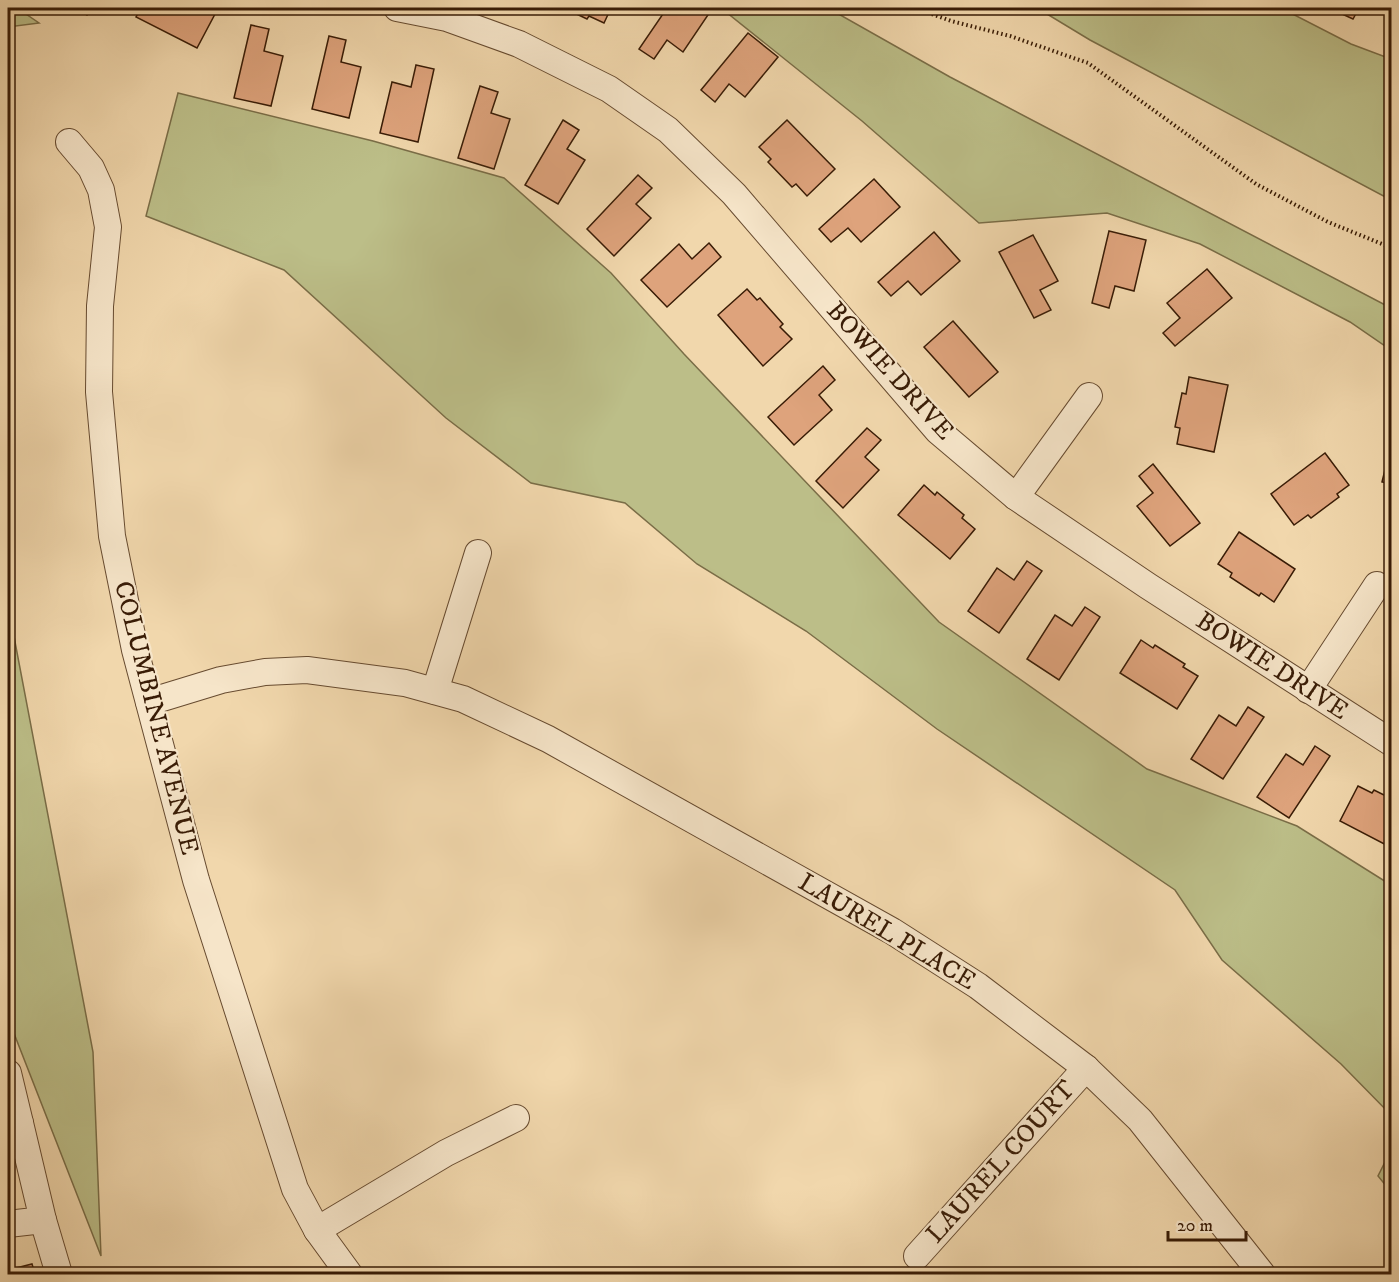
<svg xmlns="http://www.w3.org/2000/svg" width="1399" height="1282" viewBox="0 0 1399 1282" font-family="'IM FELL DW Pica',serif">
<rect width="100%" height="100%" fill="#f1d7ac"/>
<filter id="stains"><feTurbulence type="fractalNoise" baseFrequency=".00333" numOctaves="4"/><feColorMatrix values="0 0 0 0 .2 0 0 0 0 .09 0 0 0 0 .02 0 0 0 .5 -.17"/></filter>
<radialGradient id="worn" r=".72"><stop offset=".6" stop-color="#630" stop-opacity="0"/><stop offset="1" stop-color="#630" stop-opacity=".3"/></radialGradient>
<g fill="#bcbe88" stroke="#7a6d47" stroke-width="1.5">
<polygon points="8,8 17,8 39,23 8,27"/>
<polygon points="721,8 828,8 950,77 1391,308 1391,350 1350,322 1200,244 1107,213 979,223 862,121"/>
<polygon points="1037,8 1281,8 1351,44 1391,59 1391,200 1090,40"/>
<polygon points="178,93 373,141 504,178 611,273 684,354 939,622 1147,769 1297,826 1391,885 1391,1115 1341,1064 1222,960 1175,890 937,729 806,631 697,564 625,503 531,483 446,418 284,270 146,216"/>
<polygon points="8,605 93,1052 101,1256 8,1018"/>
<polygon points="1391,1150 1391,1192 1378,1176"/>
</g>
<g fill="#dea37c" stroke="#391c06" stroke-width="1.5">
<polygon points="75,8 92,8 87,15"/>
<polygon points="141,8 203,8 215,14 197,48 136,17"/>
<polygon points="564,8 611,8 604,23 589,16 587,19"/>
<polygon points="667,8 712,9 683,52 667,40 654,59 639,49"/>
<polygon points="1329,8 1359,8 1353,19"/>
<polygon points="251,25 269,29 264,51 283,56 271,106 234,98"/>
<polygon points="748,33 778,57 745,97 729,84 715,102 701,90"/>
<polygon points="329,36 346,40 341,62 361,67 349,118 312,109"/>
<polygon points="416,65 434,69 418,142 380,133 392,82 411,87"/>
<polygon points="480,86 498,92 491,113 510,119 494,169 458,158"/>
<polygon points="563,120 579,130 567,149 585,160 558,204 525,185"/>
<polygon points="787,120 835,169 807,196 796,184 792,187 768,162 771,159 759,147"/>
<polygon points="638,175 652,188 636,204 651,218 614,256 587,229"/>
<polygon points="874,179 900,207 861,242 848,228 831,242 819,229"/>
<polygon points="1109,231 1146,240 1134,291 1115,286 1109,308 1092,303"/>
<polygon points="934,232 960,261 921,295 908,281 891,296 878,282"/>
<polygon points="1033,235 1058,281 1040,290 1051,310 1034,318 999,252"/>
<polygon points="709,243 721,257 667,307 641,280 679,244 692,259"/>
<polygon points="1207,269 1232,298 1175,346 1163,333 1180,318 1167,303"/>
<polygon points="747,289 757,300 760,298 783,324 780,327 792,339 763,366 718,315"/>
<polygon points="953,321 998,372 969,397 924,347"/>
<polygon points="823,366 835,380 819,395 832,410 794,445 768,417"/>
<polygon points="1189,377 1228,385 1214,452 1177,444 1180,428 1175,427 1182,393 1186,394"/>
<polygon points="867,428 881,440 865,457 879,470 843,508 816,481"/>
<polygon points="1392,442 1392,484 1382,482"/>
<polygon points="1325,453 1349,485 1337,494 1339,497 1311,518 1308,515 1294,525 1271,494"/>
<polygon points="1153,464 1200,523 1170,546 1137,506 1153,493 1139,476"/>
<polygon points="924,485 935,495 937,492 964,515 962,518 975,529 950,559 898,515"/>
<polygon points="1239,532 1295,569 1274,602 1261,593 1259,596 1230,577 1232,573 1218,564"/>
<polygon points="1027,561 1042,571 999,633 968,611 997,568 1014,580"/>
<polygon points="1085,607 1100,617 1059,680 1027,659 1055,615 1072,626"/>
<polygon points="1141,640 1153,648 1155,645 1185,664 1183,667 1198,676 1177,709 1120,673"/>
<polygon points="1248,707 1264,717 1223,779 1191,759 1219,715 1236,726"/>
<polygon points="1315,746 1330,756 1289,818 1257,797 1286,754 1303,765"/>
<polygon points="1358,786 1372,793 1374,790 1392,799 1392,848 1340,821"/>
<polygon points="32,1264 35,1274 8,1274 8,1270"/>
</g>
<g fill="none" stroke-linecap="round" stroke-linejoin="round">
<g stroke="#674b30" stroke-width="28">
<g id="minor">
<polyline points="397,8 447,18 519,44 609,89 668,130 734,194 938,431 1016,497 1148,586 1392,743"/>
<polyline points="69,142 91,168 101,190 108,227 100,306 99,392 112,536 135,650 196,880 295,1189 317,1230 349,1274"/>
<polyline points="1016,497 1089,396"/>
<polyline points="1308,690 1377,585"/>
<polyline points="435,691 478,553"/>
<polyline points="149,702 221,680 265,672 307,670 405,683 463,699 548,739 892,931 978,986 1086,1068 1140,1120 1262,1274"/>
<polyline points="8,1073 20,1123"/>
<polyline points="8,1125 20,1123 43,1220 8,1224"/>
<polyline points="43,1220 59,1274"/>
<polyline points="317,1230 446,1153 516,1118"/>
<polyline points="917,1256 1086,1068"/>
</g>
</g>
<polyline stroke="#391c06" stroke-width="4" stroke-dasharray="1.5 3" stroke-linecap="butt" points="915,8 951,21 1010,36 1088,63 1256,184 1328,222 1392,248"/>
<use href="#minor" stroke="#f6e5c9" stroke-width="26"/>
</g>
<g text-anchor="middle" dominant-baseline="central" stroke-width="4.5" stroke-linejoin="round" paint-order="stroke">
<g font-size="26" fill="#391c06" stroke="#f6e5c9">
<text transform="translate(890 371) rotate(48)">BOWIE DRIVE</text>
<text transform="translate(1272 666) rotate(33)">BOWIE DRIVE</text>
<text transform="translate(156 718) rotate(76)">COLUMBINE AVENUE</text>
<text transform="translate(887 932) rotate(31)">LAUREL PLACE</text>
<text transform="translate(1001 1162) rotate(-48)">LAUREL COURT</text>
</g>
</g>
<rect width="1399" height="1282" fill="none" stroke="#f1d7ac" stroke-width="30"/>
<rect x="9" y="9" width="1381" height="1264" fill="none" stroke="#391c06" stroke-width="3"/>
<rect x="15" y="15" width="1369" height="1252" fill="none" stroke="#391c06" stroke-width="1.5"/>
<path d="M1168 1231v9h78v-9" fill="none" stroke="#391c06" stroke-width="3"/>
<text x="1177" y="1231" font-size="18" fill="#391c06" stroke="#f6e5c9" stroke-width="4.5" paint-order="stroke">20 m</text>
<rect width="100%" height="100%" filter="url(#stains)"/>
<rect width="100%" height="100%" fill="url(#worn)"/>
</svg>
